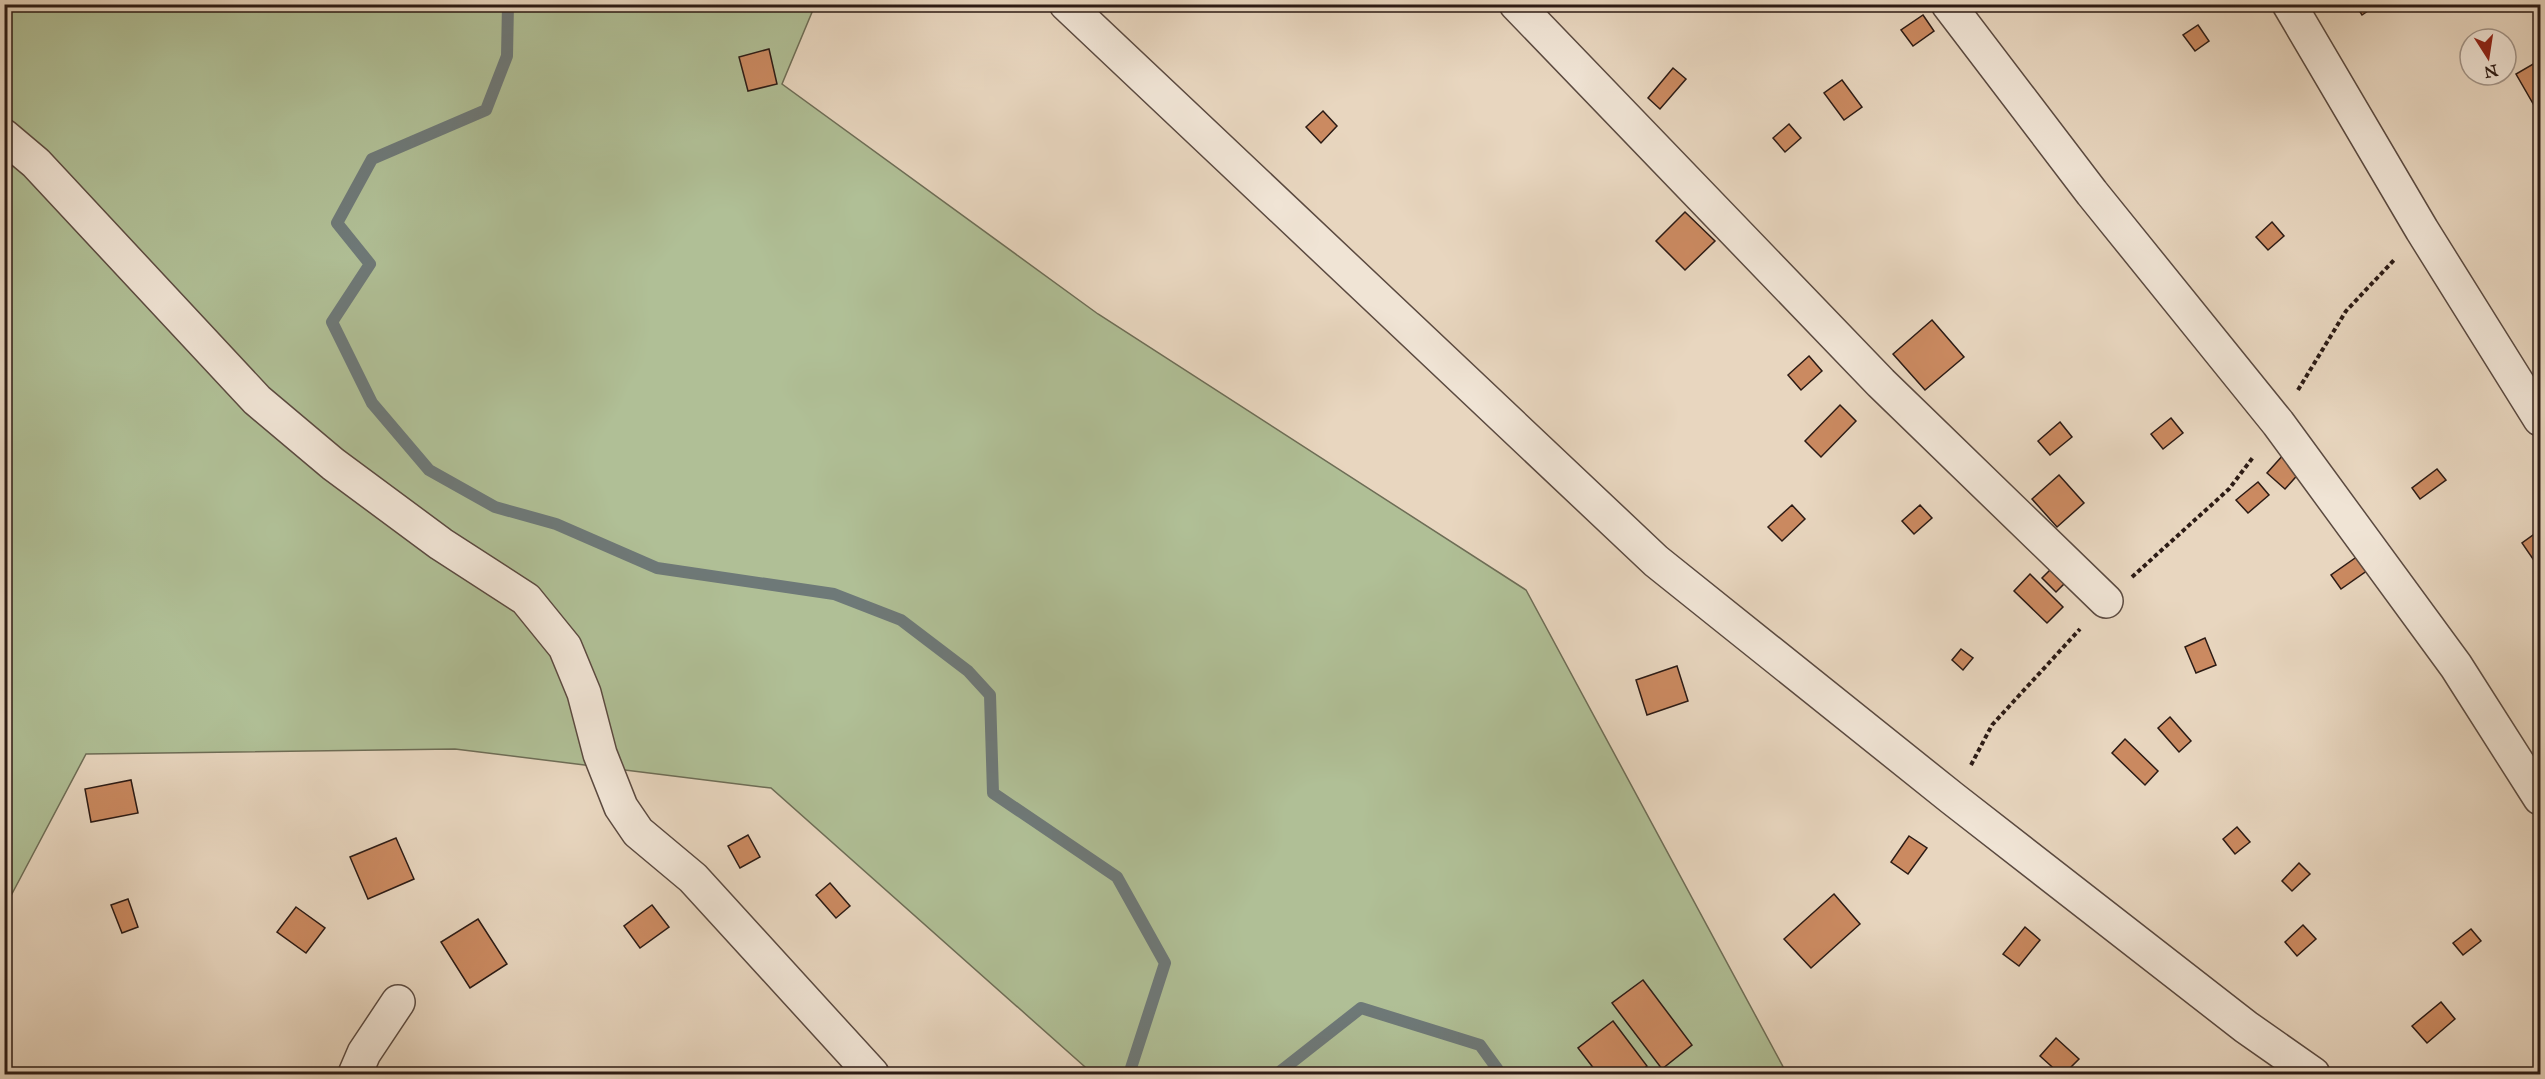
<svg xmlns="http://www.w3.org/2000/svg" width="2545" height="1079" viewBox="0 0 2545 1079" font-family="'IM FELL Great Primer',serif">
<rect width="100%" height="100%" fill="#e8d6bf"/>
<filter id="stains"><feTurbulence type="fractalNoise" baseFrequency=".00333" numOctaves="4"/><feColorMatrix values="0 0 0 0 .2 0 0 0 0 .09 0 0 0 0 .02 0 0 0 .5 -.17"/></filter>
<radialGradient id="worn" r=".72"><stop offset=".6" stop-color="#630" stop-opacity="0"/><stop offset="1" stop-color="#630" stop-opacity=".3"/></radialGradient>
<polygon fill="#b0bf96" stroke="#6e6d56" stroke-width="1.5" points="5,5 815,5 782,84 1098,314 1526,590 1787,1074 1093,1074 771,788 455,749 86,754 5,907"/>
<g fill="none" stroke-linecap="round" stroke-linejoin="round">
<g stroke="#6e7978" stroke-width="12">
<polyline points="508,4 507,56 486,110 372,159 337,223 370,264 332,322 372,403 429,470 495,507 556,524 657,568 834,594 901,620 968,671 990,695 993,793 1117,877 1165,963 1131,1068 1132,1074"/>
<polyline points="1277,1074 1361,1008 1480,1045 1501,1074"/>
</g>
</g>
<g fill="#cb8a61" stroke="#2c1b15" stroke-width="1.5">
<polygon points="2355,4 2378,4 2362,15"/>
<polygon points="1923,15 1934,31 1913,46 1901,30"/>
<polygon points="2198,25 2209,41 2195,51 2183,35"/>
<polygon points="769,49 777,84 748,91 739,57"/>
<polygon points="2540,60 2540,104 2535,107 2516,74"/>
<polygon points="1673,68 1686,79 1660,109 1648,98"/>
<polygon points="1842,80 1862,107 1844,120 1824,93"/>
<polygon points="1323,111 1337,126 1321,143 1306,127"/>
<polygon points="1789,124 1801,138 1785,152 1773,138"/>
<polygon points="1685,212 1715,241 1685,270 1656,241"/>
<polygon points="2272,222 2284,236 2268,250 2256,237"/>
<polygon points="1932,320 1964,357 1925,390 1893,354"/>
<polygon points="1809,356 1822,371 1801,390 1788,375"/>
<polygon points="1840,405 1856,421 1821,457 1805,441"/>
<polygon points="2171,418 2183,433 2163,449 2151,434"/>
<polygon points="2060,422 2072,437 2050,455 2038,441"/>
<polygon points="2284,454 2302,470 2285,489 2267,473"/>
<polygon points="2437,469 2446,480 2420,499 2412,488"/>
<polygon points="2059,475 2084,503 2057,527 2032,499"/>
<polygon points="2258,482 2269,495 2248,513 2236,500"/>
<polygon points="1792,505 1805,519 1782,541 1768,527"/>
<polygon points="1920,505 1932,518 1914,534 1902,521"/>
<polygon points="2540,530 2540,558 2535,562 2522,543"/>
<polygon points="2358,556 2368,570 2341,589 2331,575"/>
<polygon points="2053,567 2067,581 2056,592 2042,578"/>
<polygon points="2030,574 2063,607 2047,623 2014,591"/>
<polygon points="2205,638 2216,665 2196,673 2185,647"/>
<polygon points="1961,649 1973,658 1963,670 1952,660"/>
<polygon points="1677,666 1688,701 1647,715 1636,680"/>
<polygon points="2170,717 2191,741 2179,752 2158,728"/>
<polygon points="2125,739 2158,771 2145,785 2112,753"/>
<polygon points="131,780 138,813 91,822 85,789"/>
<polygon points="2237,827 2250,842 2235,854 2223,839"/>
<polygon points="748,835 760,857 740,868 728,846"/>
<polygon points="1909,836 1927,848 1908,874 1891,862"/>
<polygon points="396,838 414,879 368,899 350,857"/>
<polygon points="2299,863 2310,874 2292,891 2282,881"/>
<polygon points="830,883 850,906 836,918 816,895"/>
<polygon points="1834,894 1860,924 1811,968 1784,939"/>
<polygon points="128,899 138,927 122,933 111,905"/>
<polygon points="652,905 669,927 640,948 624,926"/>
<polygon points="296,907 325,928 306,953 277,932"/>
<polygon points="478,919 507,964 470,988 441,942"/>
<polygon points="2303,925 2316,939 2297,956 2285,942"/>
<polygon points="2025,927 2040,940 2019,966 2003,954"/>
<polygon points="2471,929 2481,941 2463,955 2453,943"/>
<polygon points="1643,980 1692,1045 1662,1069 1612,1003"/>
<polygon points="2441,1002 2455,1019 2427,1043 2412,1026"/>
<polygon points="1613,1021 1647,1066 1636,1074 1598,1074 1578,1048"/>
<polygon points="2056,1038 2079,1059 2064,1074 2060,1074 2040,1056"/>
</g>
<g fill="none" stroke-linecap="round" stroke-linejoin="round">
<g stroke="#5b4a40" stroke-width="36">
<g id="street">
<polyline points="1066,4 1656,561 1952,798 2246,1027 2313,1074"/>
<polyline points="1516,4 1881,383 2106,601"/>
<polyline points="1948,4 2092,193 2278,423 2456,666 2540,798"/>
<polyline points="2289,4 2422,230 2540,419"/>
<polyline points="4,136 36,163 257,400 333,464 441,544 526,599 565,647 584,693 600,754 621,807 638,832 693,878 872,1074"/>
<polyline points="355,1074 364,1053 398,1002"/>
</g>
</g>
<g stroke="#2c1b15" stroke-width="4" stroke-dasharray="4.5 3" stroke-linecap="butt">
<polyline points="2298,390 2346,311 2395,259"/>
<polyline points="2132,577 2229,489 2254,456"/>
<polyline points="1971,765 1992,725 2080,629"/>
</g>
<use href="#street" stroke="#f0e4d5" stroke-width="33"/>
</g>
<rect width="2545" height="1079" fill="none" stroke="#e8d6bf" stroke-width="24"/>
<rect x="6" y="6" width="2533" height="1067" fill="none" stroke="#2c1b15" stroke-width="3"/>
<rect x="12" y="12" width="2521" height="1055" fill="none" stroke="#2c1b15" stroke-width="1.5"/>
<g transform="translate(2488 57) rotate(168)"><circle r="28" fill="#f0e4d5" stroke="#a29488" stroke-width="1.5"/>
<path d="M0-4.5L10 22L0 15L-10 22Z" fill="#8f2418"/>
<text y="-9" font-size="16" font-weight="bold" text-anchor="middle" fill="#2c1b15">N</text>
</g>
<rect width="100%" height="100%" filter="url(#stains)"/>
<rect width="100%" height="100%" fill="url(#worn)"/>
</svg>
